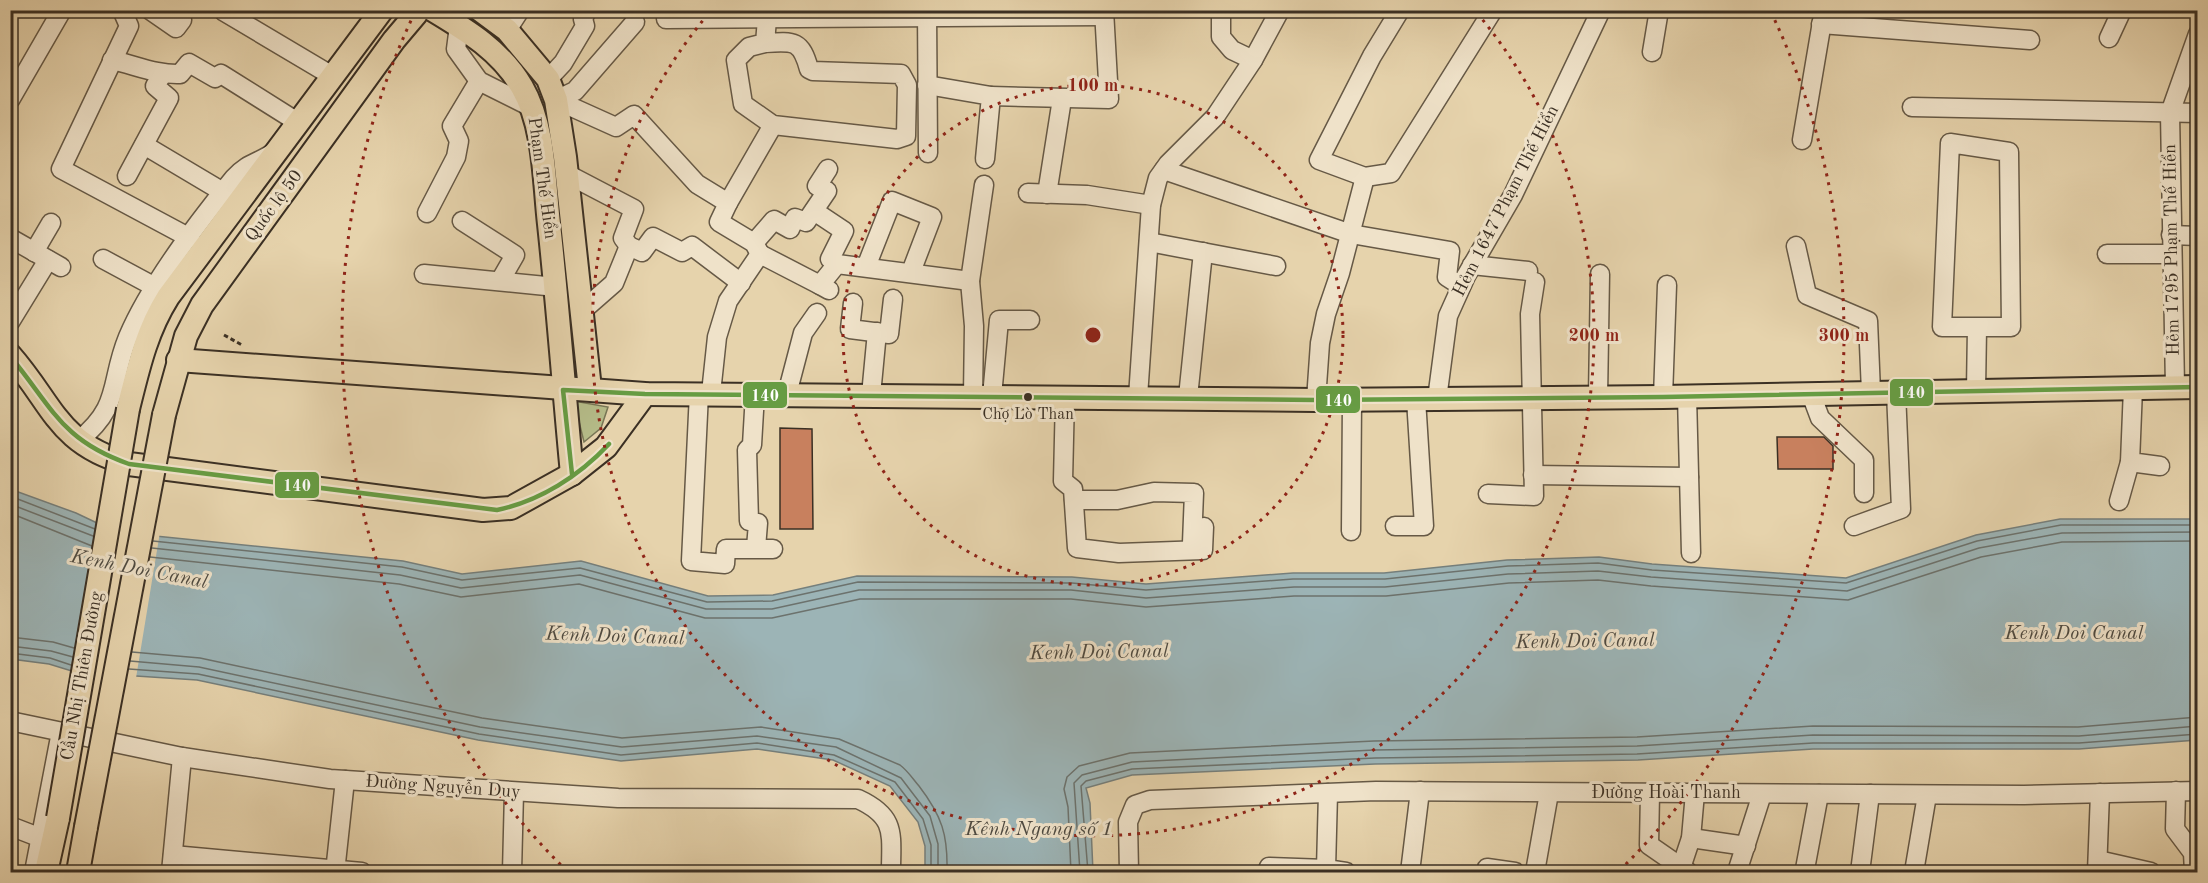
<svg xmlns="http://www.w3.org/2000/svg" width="2208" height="883" viewBox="0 0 2208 883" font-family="'Old Standard TT',serif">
<rect width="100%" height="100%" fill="#e6d3ac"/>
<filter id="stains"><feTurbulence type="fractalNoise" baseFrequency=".00333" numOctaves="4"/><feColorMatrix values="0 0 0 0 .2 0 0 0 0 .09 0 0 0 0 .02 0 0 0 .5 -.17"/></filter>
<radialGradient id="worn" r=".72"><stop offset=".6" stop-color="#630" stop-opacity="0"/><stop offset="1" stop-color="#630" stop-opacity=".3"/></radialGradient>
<polygon fill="#b5bc89" stroke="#787656" stroke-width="1.5" points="574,401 608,407 601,428 584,442"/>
<polygon fill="#9cb4b6" stroke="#757f7c" stroke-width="1.5" points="10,489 76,513 116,532 403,561 462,574 581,561 708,596 773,595 857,576 1072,577 1146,584 1293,573 1384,573 1507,560 1599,557 1652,564 1846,578 1976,535 2060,519 2197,519 2197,740 2079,749 1813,749 1638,760 1375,764 1132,775 1086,788 1090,803 1093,872 925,872 925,846 918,822 890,786 833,760 757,749 621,761 478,740 197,680 75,672 49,664 11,659"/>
<polygon fill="#e6d3ac" points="97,520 117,529 160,532 136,678 71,674"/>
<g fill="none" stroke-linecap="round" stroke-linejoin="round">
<g stroke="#6c726d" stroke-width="1.5">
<polyline points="10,496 95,529"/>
<polyline points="10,504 93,536"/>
<polyline points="10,513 92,546"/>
<polyline points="153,541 402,567 462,580 580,568 707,602 772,601 858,582 1072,583 1146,590 1293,579 1385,579 1508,566 1598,563 1652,570 1846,583 1977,541 2061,525 2198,525"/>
<polyline points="152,548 400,575 461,588 580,575 706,609 772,609 859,590 1071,590 1146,598 1294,587 1385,587 1508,574 1598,571 1651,577 1847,591 1979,548 2062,533 2198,532"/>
<polyline points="150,557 399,584 461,597 579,584 705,618 772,618 860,599 1071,599 1146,607 1294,596 1386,596 1509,583 1598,580 1651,586 1848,600 1981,557 2062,542 2198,541"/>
<polyline points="10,637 53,642 74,648"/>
<polyline points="10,646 51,651 73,657"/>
<path d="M132,652L200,658L482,718L622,738L761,727L839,739L900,765C908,771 913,779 919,786C942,816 948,835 947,872"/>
<polyline points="10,653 50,658 71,665"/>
<polyline points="130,661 199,667 480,727 622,747 757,736 836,747 901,778 930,816 938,844 938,872"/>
<polyline points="129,669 198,674 479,734 621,755 757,743 834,755 895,782 923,819 931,845 931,872"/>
<polyline points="1071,872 1068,807 1064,789 1067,777 1079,766 1130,753 1374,741 1637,737 1813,726 2078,727 2198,717"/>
<polyline points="1080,872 1074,783 1082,775 1132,762 1374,750 1637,746 1813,735 2079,736 2198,726"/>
<polyline points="1088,872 1081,786 1086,781 1132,769 1375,758 1637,754 1813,743 2079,743 2198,734"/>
</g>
</g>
<g fill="#c8805e" stroke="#3b3024" stroke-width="1.5">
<polygon points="780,428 812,429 813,529 780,529"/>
<polygon points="1777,437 1824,437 1833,446 1833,469 1778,469"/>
</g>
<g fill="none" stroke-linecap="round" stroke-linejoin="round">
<g stroke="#665946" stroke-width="21">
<g id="minor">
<polyline points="122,10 129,26 61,169 190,238"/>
<polyline points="150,10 176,28 182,20"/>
<polyline points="927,10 928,153"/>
<polyline points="1221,10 1221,37 1232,50 1253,60"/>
<polyline points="1400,10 1372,56 1319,160 1365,177 1391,173 1493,10"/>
<polyline points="223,11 334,77"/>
<polyline points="666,19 1104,16"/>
<polyline points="1821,24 2030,40"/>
<polyline points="459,26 456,49 479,81 531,107"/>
<polyline points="507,30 520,10"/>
<polyline points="2109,38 2122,10"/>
<path d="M765,43C794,41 801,40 809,69L813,71L901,74L907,85L906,136L897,139L773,125L743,104L736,60L749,47L765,43L767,19"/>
<polyline points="1652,52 1659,10"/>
<path d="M112,60C135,65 157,75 180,74L189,63L215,78L221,74L299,123"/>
<polyline points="548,79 563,63 585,26 583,19 587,10"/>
<polyline points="927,85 991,96 985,159"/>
<polyline points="991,96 1109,99 1104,10"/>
<polyline points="10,100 62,10"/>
<polyline points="556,100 616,127 634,115 697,184 728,203 719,222 754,243 760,254"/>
<polyline points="556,100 575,91 635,22"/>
<polyline points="1912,107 2198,113"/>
<polyline points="1802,140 1824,10"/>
<polygon points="1950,143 2009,152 2011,327 1942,327"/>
<polyline points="144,145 223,192"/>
<polyline points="1164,170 1351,234 1450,251 1447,277 1461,286"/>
<polyline points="567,174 634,209 623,238 629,246 642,252 653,237 682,252 692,246 741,283"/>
<polyline points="127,176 169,98 155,86 162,75"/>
<polyline points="1028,193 1087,195 1151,205"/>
<polyline points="1047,194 1062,99"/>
<polyline points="728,203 773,125"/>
<polyline points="814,211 844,231 830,259 837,264"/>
<polyline points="427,213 456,157 459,141 452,126 479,81"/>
<polyline points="462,221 515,255 500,281"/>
<polyline points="2171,235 2198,236"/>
<polyline points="10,238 61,267"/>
<polyline points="1149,242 1276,266"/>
<polyline points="754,243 774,220 790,229 795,218 806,222 827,191 817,186 828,169"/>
<polyline points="1796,246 1807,295 1868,321 1871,392"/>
<polyline points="34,252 51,223"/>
<polyline points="760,254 820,285"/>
<polyline points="2107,254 2171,254"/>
<polyline points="103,259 155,287"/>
<polyline points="1472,265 1528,271"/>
<polyline points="866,267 892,201 932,217 911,272"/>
<polyline points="424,274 556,287"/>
<polyline points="829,290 820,285 837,264 970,281"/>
<polyline points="853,303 850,329 889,334 893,299"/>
<polyline points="582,311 614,283 629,246"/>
<polyline points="10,322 48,260"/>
<polyline points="2175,387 2170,113 2198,34"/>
<polyline points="2133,388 2130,462 2160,466"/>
<polyline points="1976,390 1977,328"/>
<polyline points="699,393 691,561 725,564 726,549 773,549"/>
<polyline points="711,393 717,337 728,301 760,254"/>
<polyline points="755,394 752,445 747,450 749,521 758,523 756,548"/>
<polyline points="787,394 803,333 817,313"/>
<polyline points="1811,394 1820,418 1864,460 1864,493"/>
<polyline points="871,395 877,332"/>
<polyline points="973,396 974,326 970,281 984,185"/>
<polyline points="992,396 999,320 1030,320"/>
<polyline points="1065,396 1063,481 1073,489 1077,548 1119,553 1203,550 1204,527"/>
<polyline points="1687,396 1691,553"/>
<polyline points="1138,397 1151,205 1158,178 1168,164 1215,117 1253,60 1280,10"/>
<polyline points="1188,397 1203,252"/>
<polyline points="1598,397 1600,274"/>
<polyline points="1663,397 1667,285"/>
<polyline points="1437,399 1448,316 1466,276 1513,195 1601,10"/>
<polyline points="1316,400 1320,343 1326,314 1340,273 1365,177"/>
<path d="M78,441C122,406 109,383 128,337C150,285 198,222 234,178C249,161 261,163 277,150"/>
<polyline points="1533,475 1689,477"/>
<polyline points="1488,494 1534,496 1530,314 1535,282"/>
<polyline points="1074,500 1117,500 1154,492 1194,493 1192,543"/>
<polyline points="2119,501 2130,462"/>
<polyline points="1395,526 1424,526 1416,399"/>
<polyline points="1854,526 1901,509 1896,392"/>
<polyline points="1351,531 1352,400"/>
<path d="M10,721L182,757L330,779L618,798L858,799C897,817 891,834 891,872"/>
<polyline points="2176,791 2175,829 2193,853 2194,872"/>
<polyline points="1328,793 1326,869 1346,872"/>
<polyline points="1650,793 1649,845 1688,872"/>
<polyline points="10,826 41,838"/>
<polyline points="1691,838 1746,846"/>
<polyline points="173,855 362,872"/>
<polyline points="2098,860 2151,872"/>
<polyline points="1487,868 1515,872"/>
<polyline points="1681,868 1691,838 1695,793"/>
<polyline points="1805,869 1819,794"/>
<polyline points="34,872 61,732"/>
<polyline points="171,872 182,757"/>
<polyline points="335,872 345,780"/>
<polyline points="512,872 514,792"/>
<polyline points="1129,872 1128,822 1135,805 1150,800 1376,791 2024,795 2198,791"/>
<polyline points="1267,872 1269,867 1326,869"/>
<polyline points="1410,872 1420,791"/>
<polyline points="1535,872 1549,793"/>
<polyline points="1737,872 1762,794"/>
<polyline points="1860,872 1870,794"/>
<polyline points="1914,872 1927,795"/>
<polyline points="2097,872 2100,793"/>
</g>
</g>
<g stroke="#3b3024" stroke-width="26">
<g id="major">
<path d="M433,10C468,31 501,51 522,87C545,127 544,180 549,224C558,308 564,391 572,474"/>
<polyline points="480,10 507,30 548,79 556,100 565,157 590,389"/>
<path d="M10,355C54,405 57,444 129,464L483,510L511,508L572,474L606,447L645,394"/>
<polyline points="178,360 645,394 1316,400 1663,397 2198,387"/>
<path d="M128,409C138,369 146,332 168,297L382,10"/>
<polyline points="164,415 186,336 202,305 394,40 416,14"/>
<polyline points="46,872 58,818"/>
<polyline points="78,872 86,827"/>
</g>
</g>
<polyline stroke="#3b3024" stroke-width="3" stroke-dasharray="4.5 3" stroke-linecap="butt" points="224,335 242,345"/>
<use href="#minor" stroke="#efe2c9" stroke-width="18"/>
<use href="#major" stroke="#e6d3ac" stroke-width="22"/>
<g stroke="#3b3024" stroke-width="26" stroke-linecap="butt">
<g id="major-bridge">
<polyline points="58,818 128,409"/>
<polyline points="86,827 164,415"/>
</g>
</g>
<use href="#major-bridge" stroke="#e6d3ac" stroke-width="22"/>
<g stroke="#efe2c9" stroke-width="9">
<g id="bus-1">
<path d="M10,356C53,408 61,440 129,464L497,510C540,501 579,476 609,444"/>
<polyline points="572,474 563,390 645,394 1316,400 1663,397 2198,387"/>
</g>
</g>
<use href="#bus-1" stroke="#679c43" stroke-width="4.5"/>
</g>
<g fill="none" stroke="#8f2418" stroke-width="3" stroke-dasharray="3 6">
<circle cx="1093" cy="335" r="250"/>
<path d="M1477 13A501 501 0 1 1 709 13"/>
<path d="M567 871A751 751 0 0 1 415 12M1771 12A751 751 0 0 1 1619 871"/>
</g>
<circle fill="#3b3024" stroke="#efe2c9" stroke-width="2" cx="1028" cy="397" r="5"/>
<g text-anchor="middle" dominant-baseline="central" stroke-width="6" stroke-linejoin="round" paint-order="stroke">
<g font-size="16" fill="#3b3024" stroke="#efe2c9">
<text x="1028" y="415">Chợ Lò Than</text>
</g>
<g font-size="18" fill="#3b3024" stroke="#efe2c9">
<text transform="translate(542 178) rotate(82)">Phạm Thế Hiển</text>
<text transform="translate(1506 201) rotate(-63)">Hẻm 1647 Phạm Thế Hiển</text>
<text transform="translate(274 206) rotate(-54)">Quốc lộ 50</text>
<text transform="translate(2172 250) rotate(-91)">Hẻm 1795 Phạm Thế Hiển</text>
<text transform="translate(82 676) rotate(-80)">Cầu Nhị Thiên Đường</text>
<text transform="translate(443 787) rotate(4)">Đường Nguyễn Duy</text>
<text x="1666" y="793">Đường Hoài Thanh</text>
</g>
<g font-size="20" font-style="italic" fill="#4e4a41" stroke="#efe2c9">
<text transform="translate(139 570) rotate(11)">Kenh Doi Canal</text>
<text x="2074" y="634">Kenh Doi Canal</text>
<text transform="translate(615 637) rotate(2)">Kenh Doi Canal</text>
<text transform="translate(1585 642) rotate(-1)">Kenh Doi Canal</text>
<text transform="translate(1099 653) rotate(-1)">Kenh Doi Canal</text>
<text x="1039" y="830">Kênh Ngang số 1</text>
</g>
</g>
<circle cx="1093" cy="335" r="9" fill="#8f2418" stroke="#efe2c9" stroke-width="3"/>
<g font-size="18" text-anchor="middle" font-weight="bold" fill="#8f2418" stroke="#efe2c9" stroke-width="6" stroke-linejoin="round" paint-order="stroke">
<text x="1093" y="91">100 m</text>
<text x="1594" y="341">200 m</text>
<text x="1844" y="341">300 m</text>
</g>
<g stroke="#efe2c9" stroke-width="2">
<rect x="1889" y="378" width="45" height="29" rx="6" fill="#679c43"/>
<rect x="742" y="381" width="46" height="28" rx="6" fill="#679c43"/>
<rect x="1315" y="385" width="46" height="29" rx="6" fill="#679c43"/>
<rect x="274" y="471" width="46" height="28" rx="6" fill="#679c43"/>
</g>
<g font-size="16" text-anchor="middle" font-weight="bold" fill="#fff">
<text x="1911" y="398">140</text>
<text x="765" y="401">140</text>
<text x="1338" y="406">140</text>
<text x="297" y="491">140</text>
</g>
<rect width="2208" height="883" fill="none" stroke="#e6d3ac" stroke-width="36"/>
<rect x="12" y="12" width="2184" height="859" fill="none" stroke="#3b3024" stroke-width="3"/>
<rect x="18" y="18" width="2172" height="847" fill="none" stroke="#3b3024" stroke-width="1.5"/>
<rect width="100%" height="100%" filter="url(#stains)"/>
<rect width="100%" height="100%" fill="url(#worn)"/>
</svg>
